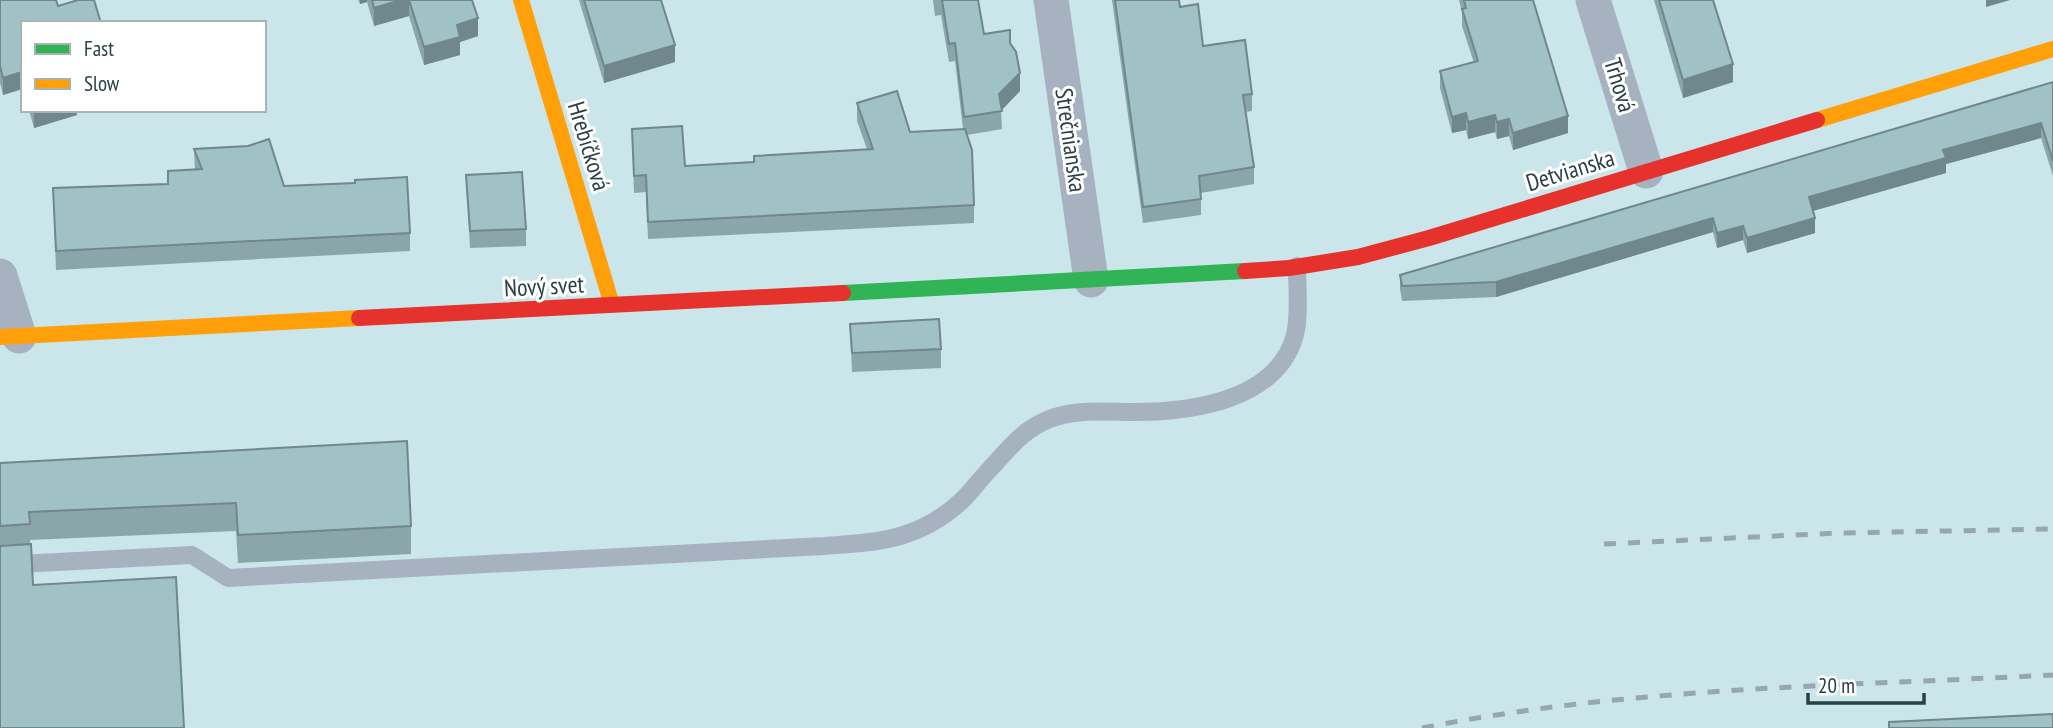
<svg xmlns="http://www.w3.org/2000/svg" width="2053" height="728" viewBox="0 0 2053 728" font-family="'PT Sans Narrow',sans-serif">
<rect width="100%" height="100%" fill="#cae6ea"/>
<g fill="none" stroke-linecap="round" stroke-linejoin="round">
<path stroke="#a7b2c1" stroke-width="18" d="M0,565L192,555L228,578L824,546C876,542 916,541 958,504C970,494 979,480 990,469C1006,452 1020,433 1041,423C1069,408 1103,412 1134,412C1191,412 1277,401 1295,335C1300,313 1297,288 1297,266"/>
<g stroke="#a7b2c1" stroke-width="35">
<polyline points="1051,0 1091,280"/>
<polyline points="1593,0 1646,171"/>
<polyline points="0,276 19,336"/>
</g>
<polyline stroke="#30b455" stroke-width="16" points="843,293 1245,271"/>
<g stroke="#ff9f0a" stroke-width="16">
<polyline points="521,0 612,305"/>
<polyline points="1817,120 2053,49"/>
<polyline points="0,337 359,318"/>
</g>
<g stroke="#e5322d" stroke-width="16">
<polyline points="1245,271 1289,268 1358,257 1429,238 1817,120"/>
<polyline points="359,318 843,293"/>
</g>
<g stroke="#98a6af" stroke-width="5" stroke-dasharray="12 12" stroke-linecap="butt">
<polyline points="1604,544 1839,533 2053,529"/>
<path d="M1422,728C1629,687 1842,686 2053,675"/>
</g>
</g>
<g fill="#8aa6aa">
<polygon points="0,0 58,6 23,23 23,91 22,89 3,95 0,83"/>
<polygon points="358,0 472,0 478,36 460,42 460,55 424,65 409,16 374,26 367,2 360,4"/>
<polygon points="579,0 661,0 675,62 604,83"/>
<polygon points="933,0 978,0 984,34 1010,44 1020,91 1001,110 1002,129 967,135 974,205 974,223 648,239 646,192 634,193 632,129 685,166 754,162 867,149 857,121 857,103 910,132 963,129 955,61 949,62 941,15 935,16"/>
<polygon points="1112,0 1179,0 1180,7 1203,46 1252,94 1252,111 1245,112 1254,167 1254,184 1201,193 1201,215 1143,223"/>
<polygon points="1459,0 1533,0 1568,133 1513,150 1509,136 1497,139 1495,132 1468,139 1466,130 1452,133 1440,88 1440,71 1474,63 1462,26 1462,12"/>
<polygon points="1654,0 1714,0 1733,82 1683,98"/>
<polygon points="2053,82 2053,176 2041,138 1946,164 1946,173 1813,211 1815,233 1747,253 1743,240 1717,248 1713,232 1496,297 1402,301 1400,289 1400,275"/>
<polygon points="29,110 77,110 77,115 34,128"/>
<polygon points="194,149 284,186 410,233 410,251 56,270 53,188 168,184 168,171 195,170"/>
<polygon points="466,175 526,229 526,246 470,248"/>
<polygon points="850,324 941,349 941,368 852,372"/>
<polygon points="0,463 411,526 411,554 238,563 236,531 30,540 33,585 0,728"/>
</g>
<g fill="#70878b">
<polygon points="360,0 367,0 367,2 360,4"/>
<polygon points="401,0 409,0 409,16 374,26 374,8"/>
<polygon points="1986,0 2010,0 1986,7"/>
<polygon points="478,18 478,36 460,42 460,55 424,65 424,47 457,25"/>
<polygon points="675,45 675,62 604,83 604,66"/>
<polygon points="1733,64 1733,82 1683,98 1683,80"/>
<polygon points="22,72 22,89 3,95 3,78"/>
<polygon points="1020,73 1020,91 1001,111 999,94"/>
<polygon points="36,110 77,110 77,115 34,128 34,111"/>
<polygon points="1466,113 1466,130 1452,133 1452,117"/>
<polygon points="1495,115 1495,132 1468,139 1468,122"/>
<polygon points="1568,116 1568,133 1513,150 1513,133"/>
<polygon points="1509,119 1509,136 1497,139 1497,122"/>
<polygon points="2041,123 2041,138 1946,164 1946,173 1809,212 1809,197 1943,150"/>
<polygon points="1713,218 1713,232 1496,297 1496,282"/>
<polygon points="1815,218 1815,233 1747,253 1747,238"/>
<polygon points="1743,226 1743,240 1717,248 1717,233"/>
</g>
<g fill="#a0c1c6" stroke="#70878b" stroke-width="2">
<polygon points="0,0 56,0 58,6 78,0 94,0 101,23 23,23 23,73 22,72 3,78 0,66"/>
<polygon points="372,0 401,0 374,8"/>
<polygon points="409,0 472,0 478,18 457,25 460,37 424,47"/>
<polygon points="584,0 661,0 675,45 604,66"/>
<polygon points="942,0 978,0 984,34 1010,30 1010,43 1016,52 1020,73 999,94 1002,111 964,117 955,43 949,44"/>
<polygon points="1115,0 1179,0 1180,7 1198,4 1203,46 1245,40 1252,94 1243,95 1254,167 1199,176 1201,199 1143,207"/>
<polygon points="1464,0 1533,0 1568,116 1513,133 1509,119 1497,122 1495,115 1468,122 1466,113 1452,117 1440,71 1478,61 1462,9 1466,8"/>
<polygon points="1659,0 1713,0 1733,64 1683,80"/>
<polygon points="2053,82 2053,161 2041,123 1943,150 1946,158 1809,197 1815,218 1747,238 1743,226 1717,233 1713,218 1496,282 1402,286 1400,275"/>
<polygon points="897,91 910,132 965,129 972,150 974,205 648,222 646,175 634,176 632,129 682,126 685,166 754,162 754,156 873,149 857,103"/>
<polygon points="269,139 284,186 355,183 355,180 407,177 410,233 56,251 53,188 168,184 168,171 202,169 194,149 248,146"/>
<polygon points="522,172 526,229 470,231 466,175"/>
<polygon points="939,319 941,349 852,353 850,324"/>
<polygon points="407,441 411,526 238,535 236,503 29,512 30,524 0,526 0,463"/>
<polygon points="31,544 33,585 176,577 184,728 0,728 0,546"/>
<polygon points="2053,714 2053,728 1889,728 1889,722"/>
</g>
<g text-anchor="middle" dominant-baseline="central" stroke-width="6" stroke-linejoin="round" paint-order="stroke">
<g font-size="24" fill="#2b4043" stroke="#fff">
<text transform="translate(1620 85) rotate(73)">Trhová</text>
<text transform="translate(1071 140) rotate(82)">Strečnianska</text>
<text transform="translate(589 146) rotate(73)">Hrebíčková</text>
<text transform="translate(1570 170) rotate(-17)">Detvianska</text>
<text transform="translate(544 286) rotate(-3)">Nový svet</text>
</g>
</g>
<rect x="21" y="21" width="245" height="91" fill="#ffffff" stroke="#aab3b4" stroke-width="2"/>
<rect x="35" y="44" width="35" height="10" fill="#30b455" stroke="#aab3b4" stroke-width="2"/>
<text x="84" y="56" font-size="21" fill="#2b4043">Fast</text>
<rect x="35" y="79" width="35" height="10" fill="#ff9f0a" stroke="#aab3b4" stroke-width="2"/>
<text x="84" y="91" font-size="21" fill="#2b4043">Slow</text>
<path d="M1808 693v10h116v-10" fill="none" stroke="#2b4043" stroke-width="3.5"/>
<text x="1818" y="693" font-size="21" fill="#2b4043" stroke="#ffffff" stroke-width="5" paint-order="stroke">20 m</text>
</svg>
